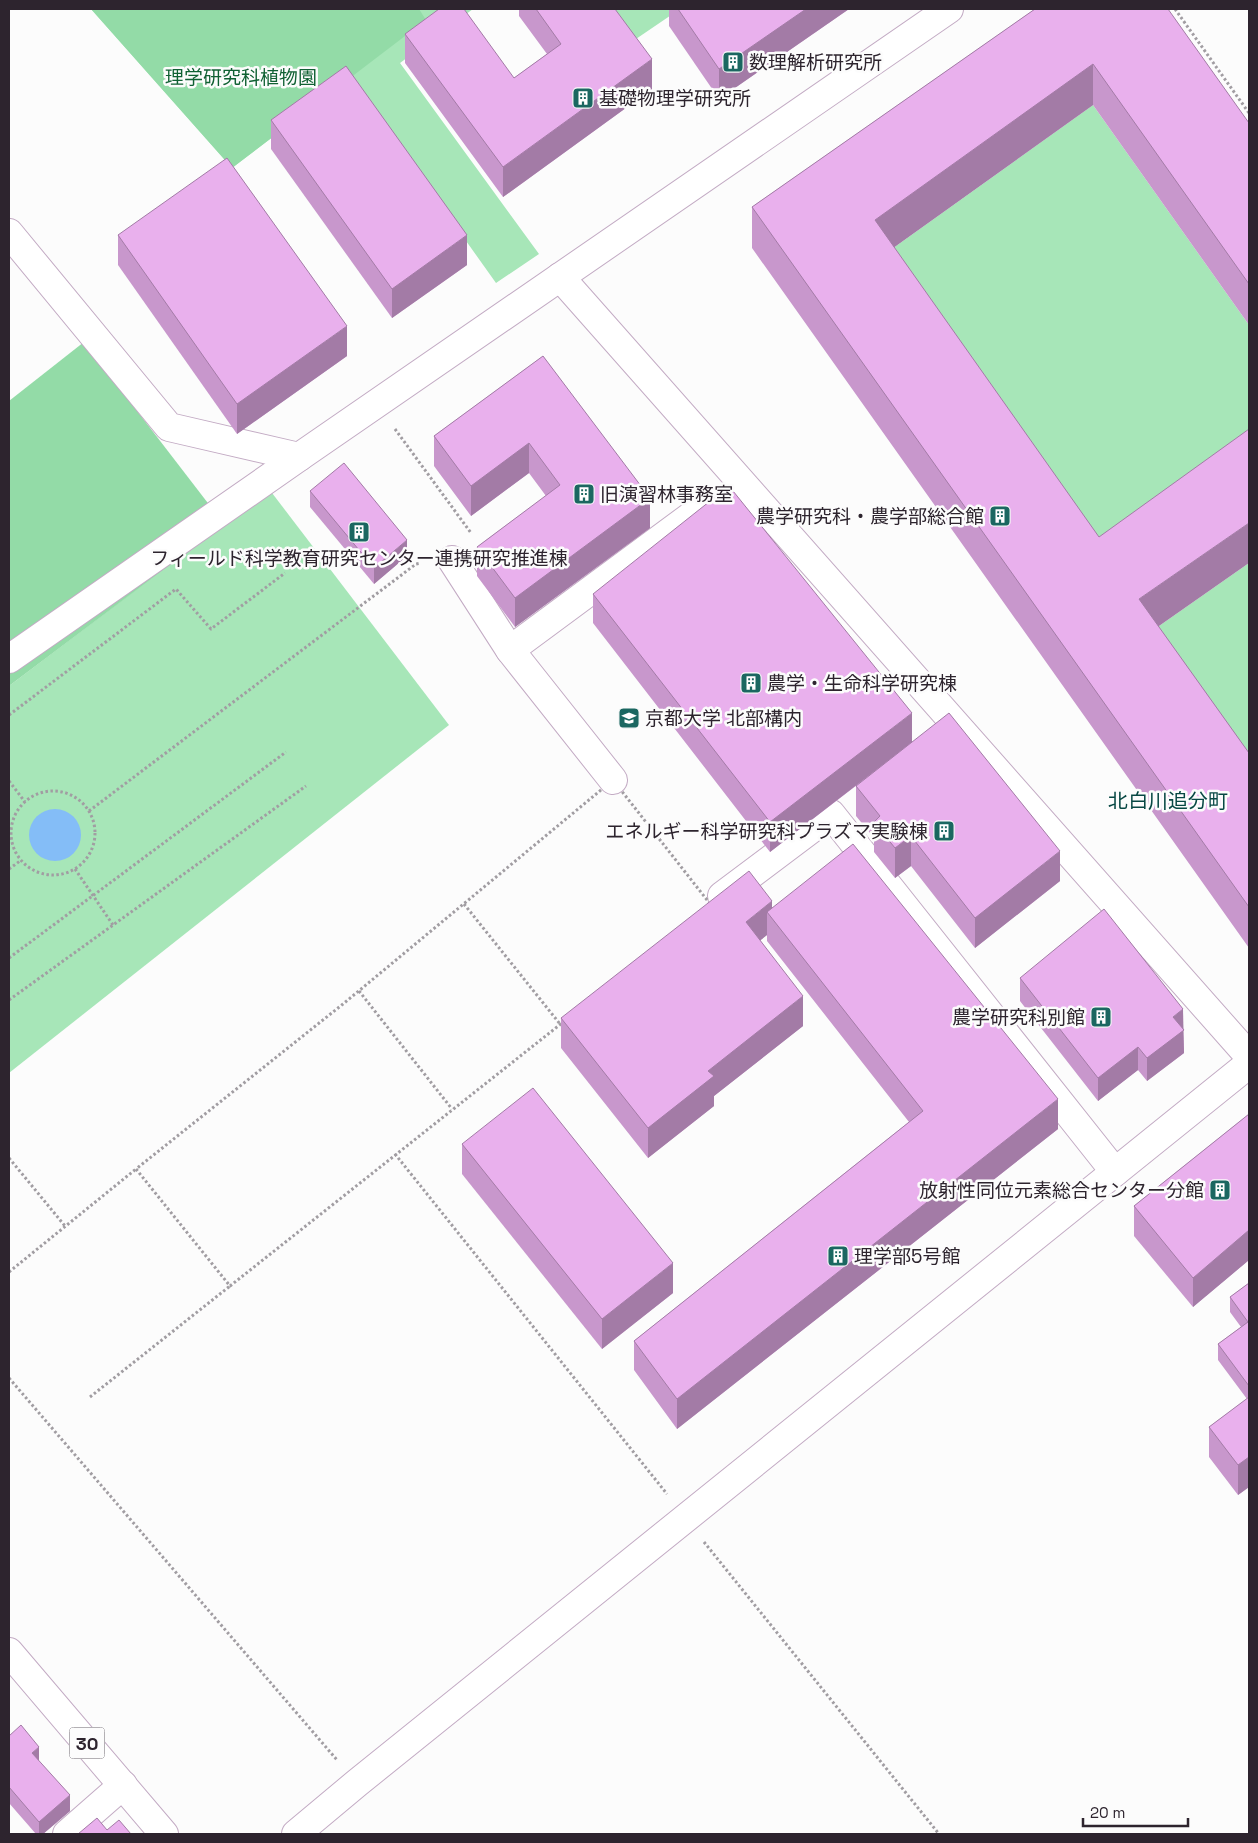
<svg xmlns="http://www.w3.org/2000/svg" width="1258" height="1843" viewBox="0 0 1258 1843" font-family="'Space Grotesk','Noto Sans JP',sans-serif">
<rect width="100%" height="100%" fill="#fcfcfc"/>
<g fill="#a7e6b8">
<polygon points="91,9 473,9 400,63 539,254 496,283 350,78 232,168"/>
<polygon points="609,9 680,9 633,41"/>
<polygon points="1093,105 1249,325 1249,469 1099,577 875,261"/>
<polygon points="269,489 449,725 9,1073 9,686"/>
<polygon points="1249,563 1249,793 1139,640"/>
</g>
<g fill="#93dba7">
<polygon points="91,9 419,9 426,20 232,168"/>
<polygon points="84,342 224,524 9,686 9,401"/>
</g>
<circle fill="#84bdf7" cx="55" cy="835" r="26"/>
<g fill="none" stroke-linecap="round" stroke-linejoin="round">
<g stroke="#c3abc4" stroke-width="30">
<g id="minor">
<polyline points="9,233 169,427 299,457 949,9"/>
<polyline points="560,277 1249,1056"/>
<polyline points="452,560 510,650"/>
<polyline points="9,659 299,457"/>
<polyline points="613,780 510,650 702,508"/>
<polyline points="722,896 831,814 1115,1172"/>
<polyline points="67,1834 123,1785"/>
<polyline points="296,1834 357,1783 1249,1064"/>
</g>
</g>
<g stroke="#c3abc4" stroke-width="30">
<polyline id="major" points="9,1652 164,1834"/>
</g>
<g stroke="#a19da2" stroke-width="3" stroke-dasharray="2.5 2.5" stroke-linecap="butt">
<polyline points="1175,9 1249,113"/>
<polyline points="395,429 471,533"/>
<polyline points="9,715 176,589 211,629 285,573"/>
<polygon points="613,780 711,905 230,1286 136,1169 343,1004"/>
<polyline points="9,781 25,802"/>
<circle cx="53" cy="833" r="42"/>
<polyline points="89,811 416,564 421,563"/>
<polyline points="9,869 20,861"/>
<polyline points="75,869 113,925"/>
<polyline points="464,904 560,1024"/>
<polyline points="9,958 286,752"/>
<polyline points="359,991 452,1109"/>
<polyline points="9,1000 306,786"/>
<polyline points="395,1154 667,1494"/>
<polyline points="9,1158 65,1226"/>
<polyline points="9,1272 136,1169"/>
<polyline points="9,1378 337,1760"/>
<polyline points="90,1397 230,1286"/>
<polyline points="704,1542 939,1834"/>
</g>
<use href="#minor" stroke="#fff" stroke-width="28"/>
<use href="#major" stroke="#fff" stroke-width="28"/>
</g>
<g fill="#c897cc">
<polygon points="519,9 615,9 652,89 503,197 405,63 405,34 514,78 547,54 519,16"/>
<polygon points="669,9 849,9 719,99 669,26"/>
<polygon points="1035,9 1249,123 1249,325 1093,105 894,247 1158,626 1249,753 1249,948 752,248 752,207"/>
<polygon points="271,120 467,265 392,318 271,149"/>
<polygon points="118,235 347,356 237,434 118,265"/>
<polygon points="543,356 650,528 515,627 477,576 477,547 546,496 529,473 471,516 434,466 434,436"/>
<polygon points="310,491 407,556 374,584 310,507"/>
<polygon points="593,594 912,742 1060,881 975,948 911,866 895,878 874,852 874,838 856,816 856,786 883,765 770,852 593,623"/>
<polygon points="772,907 1058,1129 677,1429 634,1370 634,1341 909,1122 767,941 767,935 760,940 803,1026 714,1096 714,1106 648,1158 561,1048 561,1018"/>
<polygon points="1020,978 1183,1029 1184,1053 1147,1081 1138,1070 1098,1101 1020,1001"/>
<polygon points="1249,1114 1249,1260 1193,1307 1134,1236 1134,1206"/>
<polygon points="462,1144 673,1293 602,1349 462,1174"/>
<polygon points="1249,1283 1249,1487 1238,1495 1209,1457 1209,1427 1247,1399 1218,1360 1218,1344 1241,1327 1230,1312 1230,1297"/>
<polygon points="9,1736 39,1761 70,1811 43,1834 36,1834 9,1803"/>
</g>
<g fill="#a37ba6">
<polygon points="806,9 849,9 719,99 719,69"/>
<polygon points="652,59 652,89 503,197 503,167"/>
<polygon points="1093,64 1093,105 875,261 875,220"/>
<polygon points="467,235 467,265 392,318 392,289"/>
<polygon points="347,326 347,356 237,434 237,404"/>
<polygon points="529,443 529,473 471,516 471,486"/>
<polygon points="650,498 650,528 515,627 515,598"/>
<polygon points="1249,523 1249,563 1139,640 1139,599"/>
<polygon points="407,540 407,556 374,584 374,568"/>
<polygon points="912,713 912,742 770,852 770,822"/>
<polygon points="911,836 911,866 895,878 895,848"/>
<polygon points="1060,851 1060,881 975,948 975,918"/>
<polygon points="772,901 772,918 767,912 767,935 746,952 746,922"/>
<polygon points="803,996 803,1026 714,1096 714,1106 648,1158 648,1128 708,1071"/>
<polygon points="1183,1009 1184,1053 1147,1081 1147,1058 1173,1017"/>
<polygon points="1138,1047 1138,1070 1098,1101 1098,1078"/>
<polygon points="1058,1099 1058,1129 677,1429 677,1399"/>
<polygon points="1249,1230 1249,1260 1193,1307 1193,1278"/>
<polygon points="673,1263 673,1293 602,1349 602,1319"/>
<polygon points="1249,1457 1249,1487 1238,1495 1238,1465"/>
<polygon points="39,1747 39,1762 32,1753"/>
<polygon points="70,1795 70,1811 43,1834 39,1834 39,1822"/>
</g>
<g fill="#e9b0ed" stroke="#a37ba6">
<polygon points="439,9 464,9 514,78 561,44 536,9 615,9 652,59 503,167 405,34"/>
<polygon points="678,9 806,9 719,69"/>
<polygon points="1035,9 1168,9 1249,123 1249,284 1093,64 875,220 1099,537 1249,429 1249,523 1139,599 1249,753 1249,907 752,207"/>
<polygon points="346,66 467,235 392,289 271,120"/>
<polygon points="227,158 347,326 237,404 118,235"/>
<polygon points="543,356 650,498 515,598 477,547 560,485 529,443 471,486 434,436"/>
<polygon points="344,463 407,540 374,568 310,491"/>
<polygon points="729,486 912,713 770,822 593,594"/>
<polygon points="949,713 1060,851 975,918 911,836 895,848 874,822 880,816 856,786"/>
<polygon points="853,844 1058,1099 677,1399 634,1341 923,1111 767,912"/>
<polygon points="749,871 772,901 746,922 803,996 708,1071 714,1076 648,1128 561,1018"/>
<polygon points="1104,909 1183,1009 1173,1017 1184,1030 1147,1058 1138,1047 1098,1078 1020,978"/>
<polygon points="533,1088 673,1263 602,1319 462,1144"/>
<polygon points="1249,1114 1249,1230 1193,1278 1134,1206"/>
<polygon points="1249,1283 1249,1386 1218,1344 1248,1322 1230,1297"/>
<polygon points="1249,1397 1249,1457 1238,1465 1209,1427"/>
<polygon points="21,1725 39,1747 32,1753 70,1795 39,1822 9,1787 9,1736"/>
<polygon points="97,1818 107,1830 119,1820 131,1834 78,1834"/>
</g>
<defs>
<g id="building-square" transform="scale(1.125)"><rect x="-9" y="-9" width="18" height="18" rx="4" fill="#1b6761" stroke="#fcfcfc"/><path d="M-4-6H4V6H1V3H-1V6H-4ZM-2.5-4.3h1.7v1.8h-1.7ZM.8-4.3h1.7v1.8H.8ZM-2.5-1h1.7V.8h-1.7ZM.8-1h1.7V.8H.8Z" fill="#fff"/></g>
<g id="university-square" transform="scale(1.125)"><rect x="-9" y="-9" width="18" height="18" rx="4" fill="#1b6761" stroke="#fcfcfc"/><path d="M0-5L7-2L0 1L-7-2ZM-4 1L0 2.5L4 1V4Q0 6-4 4Z" fill="#fff"/></g>
</defs>
<g fill-rule="evenodd">
<use href="#building-square" x="733" y="62"/>
<use href="#building-square" x="583" y="98"/>
<use href="#building-square" x="584" y="494"/>
<use href="#building-square" x="1000" y="516"/>
<use href="#building-square" x="359" y="532"/>
<use href="#building-square" x="751" y="683"/>
<use href="#university-square" x="629" y="718"/>
<use href="#building-square" x="944" y="831"/>
<use href="#building-square" x="1101" y="1017"/>
<use href="#building-square" x="1220" y="1190"/>
<use href="#building-square" x="838" y="1256"/>
</g>
<g text-anchor="middle" dominant-baseline="central" stroke-width="5" stroke-linejoin="round" paint-order="stroke">
<rect fill="#fcfcfc" stroke="#6b656c" stroke-width="1" x="69.5" y="1727.5" width="35" height="31" rx="4"/>
<g font-size="18" font-weight="bold" fill="#2d242e">
<text x="87" y="1743">30</text>
</g>
<g font-size="19" fill="#2d242e" stroke="#fcfcfc" text-anchor="start">
<text x="749" y="62">数理解析研究所</text>
<text x="599" y="98">基礎物理学研究所</text>
<text x="600" y="494">旧演習林事務室</text>
<text x="984" y="516" text-anchor="end">農学研究科・農学部総合館</text>
<text x="359" y="558" text-anchor="middle">フィールド科学教育研究センター連携研究推進棟</text>
<text x="767" y="683">農学・生命科学研究棟</text>
<text x="645" y="718">京都大学 北部構内</text>
<text x="928" y="831" text-anchor="end">エネルギー科学研究科プラズマ実験棟</text>
<text x="1085" y="1017" text-anchor="end">農学研究科別館</text>
<text x="1204" y="1190" text-anchor="end">放射性同位元素総合センター分館</text>
<text x="854" y="1256">理学部5号館</text>
</g>
<g font-size="19" fill="#106133" stroke="#fcfcfc">
<text x="241" y="77">理学研究科植物園</text>
</g>
<g font-size="20" fill="#084844" stroke="#fcfcfc">
<text x="1168" y="801">北白川追分町</text>
</g>
</g>
<rect width="1258" height="1843" fill="none" stroke="#2d242e" stroke-width="20"/>
<path d="M1083 1818v8h105v-8" fill="none" stroke="#2d242e" stroke-width="2.5"/>
<text x="1090" y="1818" font-size="15" fill="#2d242e" stroke="#fcfcfc" stroke-width="4" paint-order="stroke">20 m</text>
</svg>
